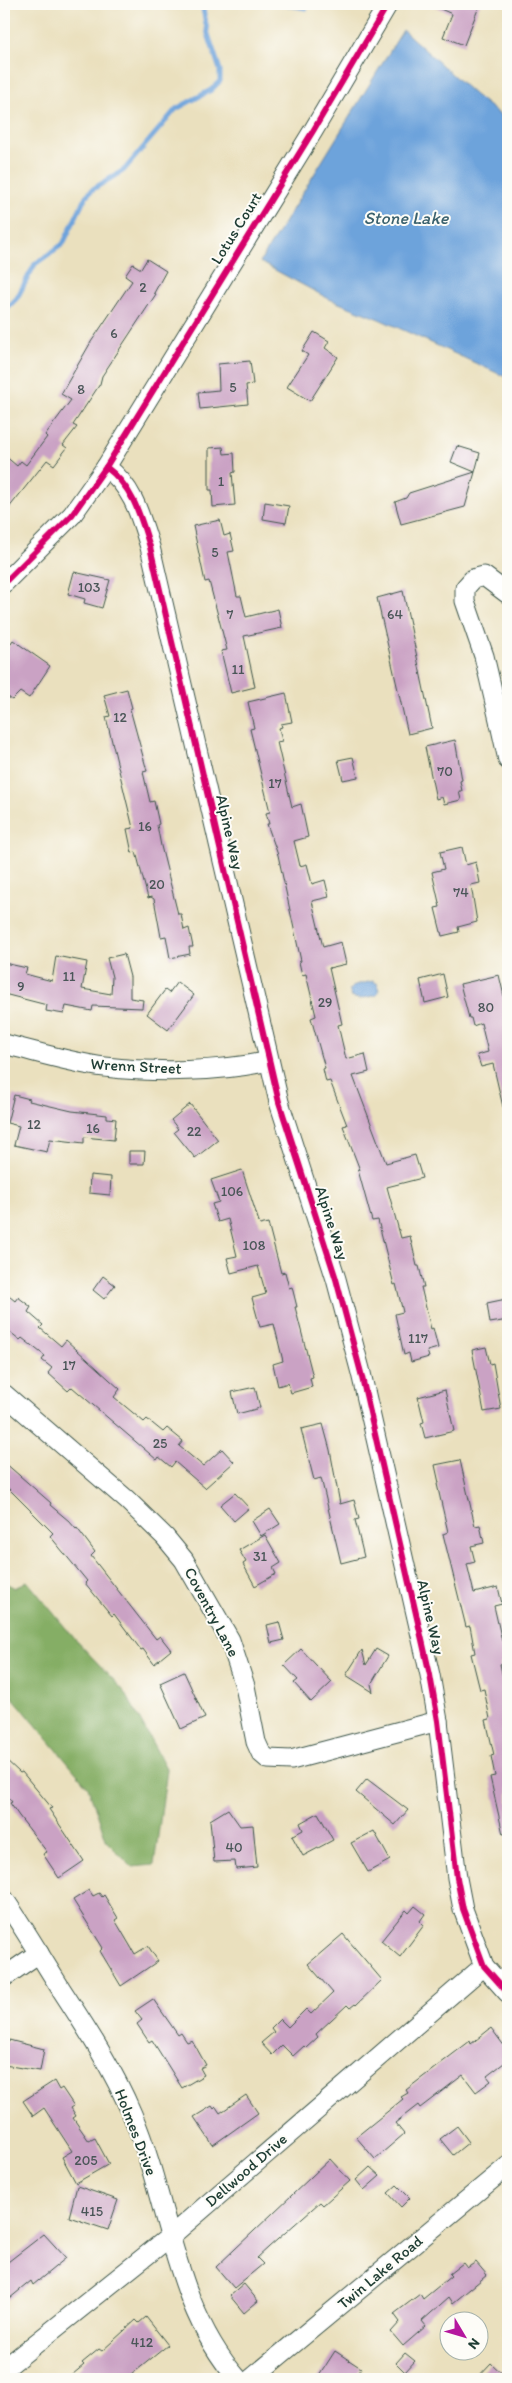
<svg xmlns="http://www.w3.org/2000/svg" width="512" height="2383" viewBox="0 0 512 2383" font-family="Itim,sans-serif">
<rect width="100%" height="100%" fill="#fdfcf7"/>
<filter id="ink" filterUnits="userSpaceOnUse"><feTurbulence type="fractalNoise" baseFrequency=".02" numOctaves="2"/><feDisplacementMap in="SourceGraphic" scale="10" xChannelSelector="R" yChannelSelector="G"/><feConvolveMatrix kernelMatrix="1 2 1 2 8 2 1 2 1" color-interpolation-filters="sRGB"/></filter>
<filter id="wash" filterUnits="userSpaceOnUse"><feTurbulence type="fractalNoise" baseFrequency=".0096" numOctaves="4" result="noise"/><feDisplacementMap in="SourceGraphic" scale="20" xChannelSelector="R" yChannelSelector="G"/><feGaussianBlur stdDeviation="1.12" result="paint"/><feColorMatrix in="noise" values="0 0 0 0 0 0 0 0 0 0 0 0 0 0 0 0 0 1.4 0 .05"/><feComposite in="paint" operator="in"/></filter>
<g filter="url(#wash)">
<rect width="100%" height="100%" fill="#eae0be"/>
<polygon fill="#85ae65" stroke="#52764c" points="27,1581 74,1638 125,1692 167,1770 154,1865 132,1867 107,1842 88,1787 4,1687 4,1582 15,1588"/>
<g fill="#6da3db" stroke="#467088">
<polygon points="403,30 475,95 508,121 508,378 379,319 329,299 260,262"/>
<polygon points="373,981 378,984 379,991 377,995 359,999 351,997 349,990 355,985"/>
</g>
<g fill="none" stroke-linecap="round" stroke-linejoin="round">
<g stroke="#6da3db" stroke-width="5">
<polyline points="284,4 306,8"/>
<polyline points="4,311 17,298 35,264 63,244 86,196 93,189 124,170 176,109 211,90 220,81 220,70 208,34 202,4"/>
</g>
</g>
<g id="blocks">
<g fill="#caa2c4">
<polygon points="429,4 480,4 464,45 443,37 452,14"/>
<polygon points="147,259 166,271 154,293 156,294 102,376 100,384 73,425 77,427 63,445 67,448 54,465 47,460 4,514 4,455 17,466 21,461 26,465 47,437 45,435 71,400 61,394 91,342 132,281 125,276 133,264 141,269"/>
<polygon points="314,332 329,341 325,348 338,357 310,401 287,387 308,355 302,351"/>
<polygon points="250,361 253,384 246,385 248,404 200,409 198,392 219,390 218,364"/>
<polygon points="457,446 480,453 475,472 451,462"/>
<polygon points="223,447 224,454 234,453 235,472 232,473 235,505 213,507 212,490 209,490 209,448"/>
<polygon points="475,472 465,507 401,524 395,502 406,498 409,493"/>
<polygon points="265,502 289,506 286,523 263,519"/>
<polygon points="220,520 224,536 230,534 234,551 228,552 237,596 241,596 246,617 278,609 282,628 244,636 255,687 231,693 221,651 227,650 209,581 205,582 193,526"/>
<polygon points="74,572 110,580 102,608 84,603 85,599 68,594"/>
<polygon points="403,591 432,728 408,734 377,598"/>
<polygon points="13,640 50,666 29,698 20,692 12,700 4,694 4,653"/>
<polygon points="127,689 132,708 130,709 147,771 143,772 150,802 154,801 159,824 157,825 161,846 178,914 181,914 184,930 189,928 193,947 189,947 190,954 170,958 166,936 161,937 154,899 151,897 148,898 136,852 132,853 127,829 133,828 106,717 110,716 104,695"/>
<polygon points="286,693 292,722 281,724 282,727 279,728 282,741 277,742 292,807 301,804 308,837 294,841 300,866 307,864 312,884 325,880 329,897 312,901 323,947 341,942 346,964 329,968 342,1024 338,1025 346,1059 365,1054 369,1072 353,1076 386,1163 415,1155 422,1178 387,1187 401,1238 410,1236 417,1266 419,1266 424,1287 421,1287 431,1329 433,1328 438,1348 427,1351 429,1357 411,1362 409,1353 404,1355 395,1314 403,1312 396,1284 394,1285 378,1220 372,1221 358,1170 360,1170 343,1126 347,1125 330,1081 326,1082 323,1069 325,1068 311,1018 316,1016 306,974 302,975 299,962 301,961 278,855 267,824 269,824 266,813 270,812 250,729 254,728 248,702"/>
<polygon points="455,740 462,780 460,781 462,791 459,791 461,800 444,804 442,797 436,799 425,747"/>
<polygon points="353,757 358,777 343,780 338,760"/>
<polygon points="462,847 466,865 476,862 480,883 471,885 477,922 458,927 459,932 442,936 435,908 440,907 432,872 444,869 440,852"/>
<polygon points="124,954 130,977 130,998 143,1000 142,1008 93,1006 92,1011 66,1006 64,1014 46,1011 47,1005 4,994 4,963 27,968 25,974 52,981 56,956 87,962 82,989 111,994 112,977 107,958"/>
<polygon points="443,974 448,997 425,1003 420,980"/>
<polygon points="499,975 508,1013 508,1019 505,1020 508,1033 508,1107 503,1107 493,1064 481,1067 477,1055 488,1052 481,1023 473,1026 471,1018 469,1018 460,984"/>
<polygon points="177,982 194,995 168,1030 147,1014 165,990 169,993"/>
<polygon points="14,1095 30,1099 29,1101 72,1111 107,1115 107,1118 116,1119 114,1140 84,1137 84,1143 50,1139 47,1152 14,1145 19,1126 7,1123"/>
<polygon points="190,1104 218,1140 195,1158 174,1132 178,1129 171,1120"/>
<polygon points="129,1151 145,1151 144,1164 129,1164"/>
<polygon points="242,1170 260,1225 268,1223 281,1273 285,1272 289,1288 292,1287 297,1307 295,1307 313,1377 310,1378 312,1387 291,1393 288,1383 278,1386 273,1364 283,1361 274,1324 260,1327 252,1298 266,1294 258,1266 231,1273 227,1258 237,1256 228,1219 218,1222 212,1204 219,1202 211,1180"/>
<polygon points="90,1175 111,1177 110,1195 89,1193"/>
<polygon points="103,1276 115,1285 104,1299 93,1290"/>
<polygon points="4,1292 15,1301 18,1297 31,1307 28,1312 43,1325 40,1328 61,1346 66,1340 120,1389 114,1397 144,1422 147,1419 163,1432 167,1428 183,1441 179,1446 203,1466 222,1449 234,1462 205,1488 175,1462 171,1467 159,1457 157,1460 72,1387 68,1391 48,1373 52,1368 42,1360 45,1356 22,1338 20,1340 4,1327"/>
<polygon points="506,1299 508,1320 490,1323 487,1303"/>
<polygon points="486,1347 490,1364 493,1363 501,1409 484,1412 472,1350"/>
<polygon points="255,1387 260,1408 237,1414 232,1392"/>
<polygon points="445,1390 454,1431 425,1438 421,1423 424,1422 418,1397"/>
<polygon points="323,1424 330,1450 340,1504 354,1500 359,1519 355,1520 364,1557 341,1563 321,1478 314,1480 301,1429"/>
<polygon points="460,1460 475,1526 480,1525 484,1543 471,1546 475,1562 467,1564 474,1593 498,1587 502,1604 494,1606 502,1641 508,1639 508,1662 500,1664 508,1700 508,1833 503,1834 490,1777 495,1776 491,1756 494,1755 486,1720 490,1719 484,1689 480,1690 471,1654 475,1653 470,1626 466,1627 443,1534 448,1532 437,1484 439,1483 435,1465"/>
<polygon points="4,1462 51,1503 50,1505 69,1521 76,1529 77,1528 95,1552 91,1556 156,1639 160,1636 171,1650 154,1664 143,1649 141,1650 114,1614 112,1616 85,1583 87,1581 50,1536 53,1533 4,1484"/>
<polygon points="235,1493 249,1508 234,1521 220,1505"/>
<polygon points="270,1509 280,1524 261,1536 252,1521"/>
<polygon points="265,1535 281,1563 273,1568 276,1574 255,1586 243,1564 246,1562 239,1550"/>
<polygon points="279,1622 284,1640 271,1643 267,1625"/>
<polygon points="301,1649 332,1682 311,1702 294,1683 298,1680 284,1665"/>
<polygon points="376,1649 388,1656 371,1684 373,1692 346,1675 362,1650 366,1665"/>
<polygon points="184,1672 205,1718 181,1729 160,1683"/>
<polygon points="4,1758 20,1773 22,1772 52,1808 49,1809 84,1861 59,1878 43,1854 47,1852 19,1816 10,1803 12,1802 4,1792"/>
<polygon points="367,1779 408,1810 395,1825 356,1792"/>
<polygon points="228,1809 240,1826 253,1825 257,1867 236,1869 235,1861 214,1862 210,1820"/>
<polygon points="318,1813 333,1840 303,1856 292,1836 303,1830 300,1823"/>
<polygon points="374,1831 390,1860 368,1872 351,1843"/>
<polygon points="89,1890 93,1896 99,1893 102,1897 104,1895 118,1918 115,1920 135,1954 148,1946 158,1961 121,1986 100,1951 103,1948 73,1900"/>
<polygon points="415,1906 425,1914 420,1921 424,1925 400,1957 381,1941 406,1910 409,1913"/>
<polygon points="343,1934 382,1980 356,2005 355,2004 350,2008 347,2005 316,2034 318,2037 306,2048 304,2046 293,2056 282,2045 272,2055 261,2043 274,2032 271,2028 280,2019 288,2027 306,2009 311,2014 333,1993 308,1964"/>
<polygon points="153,1999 178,2035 181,2033 187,2042 192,2040 206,2065 200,2068 204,2075 182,2088 152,2040 149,2042 137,2024 142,2020 135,2011"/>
<polygon points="491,2028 508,2051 508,2060 487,2076 491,2081 476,2092 463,2075 420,2108 418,2105 395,2123 404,2134 375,2159 356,2137 403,2099 401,2097 408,2093 406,2090 470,2041 471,2044"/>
<polygon points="9,2040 44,2049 40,2071 4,2065 4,2041 9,2042"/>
<polygon points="54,2081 59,2090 62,2088 74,2106 71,2108 76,2116 73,2118 89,2141 95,2138 109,2164 76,2183 62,2157 72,2151 44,2108 33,2116 23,2101"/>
<polygon points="246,2095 258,2113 213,2145 194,2117 212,2106 214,2109 216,2107 220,2113"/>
<polygon points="457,2126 469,2142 453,2155 440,2139"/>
<polygon points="330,2159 350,2181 323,2205 320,2202 269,2247 257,2258 263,2264 234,2288 216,2267"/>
<polygon points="370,2167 380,2176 364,2190 356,2180"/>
<polygon points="397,2185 410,2198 401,2207 388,2193"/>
<polygon points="77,2186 118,2200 108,2230 69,2217"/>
<polygon points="44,2234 66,2258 33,2285 31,2281 4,2303 4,2265"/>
<polygon points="476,2262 487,2275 453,2303 449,2297 422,2321 426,2326 403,2346 391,2332 400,2322 394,2314 420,2294 423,2299 451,2276 449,2274 463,2263 467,2268"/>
<polygon points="244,2284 258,2301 244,2313 230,2296"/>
<polygon points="146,2317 168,2345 126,2379 67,2379 84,2365 82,2363 99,2349 102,2351 136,2320 139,2323"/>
<polygon points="335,2351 361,2368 353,2379 317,2379"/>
<polygon points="405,2353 415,2361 405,2372 396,2363"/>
<polygon points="491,2363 508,2379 476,2379"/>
</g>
</g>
</g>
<g filter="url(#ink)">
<use href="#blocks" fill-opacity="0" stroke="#3d5549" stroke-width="1"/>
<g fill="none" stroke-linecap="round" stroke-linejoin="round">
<g stroke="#3d5549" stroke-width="21">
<g id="minor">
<path d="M106,467C133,487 140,515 150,547L279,1102L336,1279L361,1373L430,1675L438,1721L457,1878L463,1909L484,1966L508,1993"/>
<polyline points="4,583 72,515 106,467 313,131 388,4"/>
<polyline points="506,714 500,724 508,760"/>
<polyline points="500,724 484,656 465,601 465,588 473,579 484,576 508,594"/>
<path d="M4,1044C37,1052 71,1063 105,1067C156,1073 219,1072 269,1061"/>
<polyline points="4,1394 127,1500 165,1537 184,1560 230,1640 245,1686 256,1742 261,1753 268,1759 291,1760 438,1721"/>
<path d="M4,1899C24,1928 42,1959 61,1989C87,2029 113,2069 132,2114C169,2200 173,2306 238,2379"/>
<polyline points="4,1977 39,1953"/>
<polyline points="4,2369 172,2235 484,1966"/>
<polyline points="251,2379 508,2166"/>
</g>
</g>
<use href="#minor" stroke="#fff" stroke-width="19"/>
<g stroke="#fdfcf7" stroke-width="9">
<g id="cycleway">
<path d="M106,467C133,487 140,515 150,547L279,1102L336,1279L361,1373L430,1675L438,1721L457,1878L463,1909L484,1966L508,1993"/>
<polyline points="4,583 72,515 106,467 313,131 388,4"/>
</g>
</g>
<use href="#cycleway" stroke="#d6006c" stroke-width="6"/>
</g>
</g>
<g text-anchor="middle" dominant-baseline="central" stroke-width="4" stroke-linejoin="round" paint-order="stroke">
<g font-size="14" fill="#4a5658">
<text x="143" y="287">2</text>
<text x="114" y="333">6</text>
<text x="233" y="387">5</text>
<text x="81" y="389">8</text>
<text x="221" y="481">1</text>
<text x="215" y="552">5</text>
<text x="89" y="587">103</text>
<text x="230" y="614">7</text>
<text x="395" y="614">64</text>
<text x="238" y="669">11</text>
<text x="120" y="717">12</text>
<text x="445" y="771">70</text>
<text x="275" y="783">17</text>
<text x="145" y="826">16</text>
<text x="157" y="884">20</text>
<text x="461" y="892">74</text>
<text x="69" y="976">11</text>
<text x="21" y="986">9</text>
<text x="325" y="1002">29</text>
<text x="486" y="1007">80</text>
<text x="34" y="1124">12</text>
<text x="93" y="1128">16</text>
<text x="194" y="1131">22</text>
<text x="232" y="1191">106</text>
<text x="254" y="1245">108</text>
<text x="418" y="1338">117</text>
<text x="69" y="1365">17</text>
<text x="160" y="1443">25</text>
<text x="260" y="1556">31</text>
<text x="234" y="1847">40</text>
<text x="86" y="2160">205</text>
<text x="92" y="2211">415</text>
<text x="142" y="2342">412</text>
</g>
<g font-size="16" fill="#1f3d34" stroke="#fdfcf7">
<text transform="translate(236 228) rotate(-58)">Lotus Court</text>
<text transform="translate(230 832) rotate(77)">Alpine Way</text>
<text transform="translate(136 1066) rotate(3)">Wrenn Street</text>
<text transform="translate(332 1223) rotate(72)">Alpine Way</text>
<text transform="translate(212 1612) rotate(62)">Coventry Lane</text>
<text transform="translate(431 1617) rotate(77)">Alpine Way</text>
<text transform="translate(136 2132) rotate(69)">Holmes Drive</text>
<text transform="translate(246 2170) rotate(-41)">Dellwood Drive</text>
<text transform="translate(380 2272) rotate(-40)">Twin Lake Road</text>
</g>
<g font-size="18" font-style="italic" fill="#3a616e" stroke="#fdfcf7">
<text x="406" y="218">Stone Lake</text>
</g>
</g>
<rect width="512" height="2383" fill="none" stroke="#fdfcf7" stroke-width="20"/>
<g transform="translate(464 2336) rotate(128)"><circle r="24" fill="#fdfcf7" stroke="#a4b0a9"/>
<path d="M0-4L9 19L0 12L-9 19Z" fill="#b5179e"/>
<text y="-8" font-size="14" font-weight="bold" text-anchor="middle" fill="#1f3d34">N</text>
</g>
</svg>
